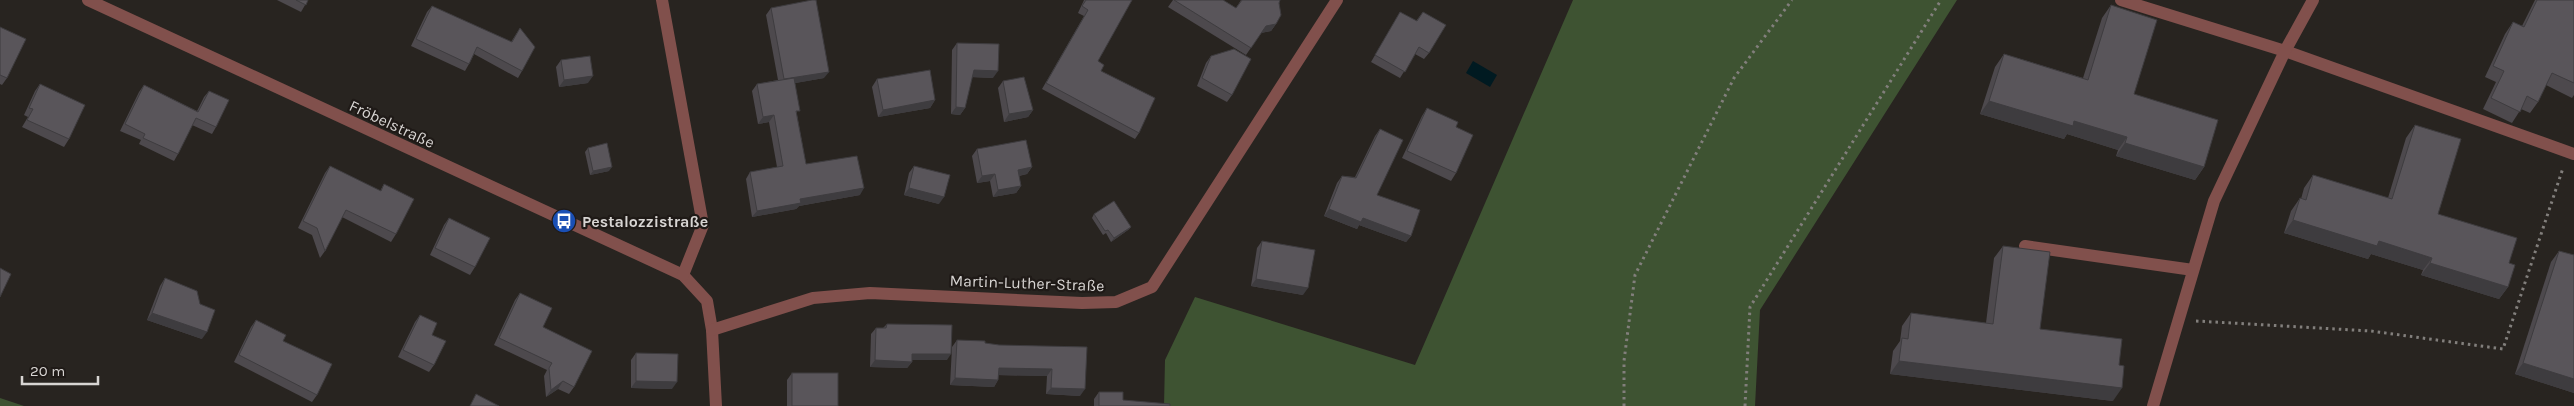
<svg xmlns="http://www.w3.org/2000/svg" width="2574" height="406" viewBox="0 0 2574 406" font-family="Karla,sans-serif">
<rect width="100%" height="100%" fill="#282420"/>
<g fill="#3e5332">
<polygon points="1573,0 1957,0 1760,310 1755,406 1164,406 1165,360 1195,297 1415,365"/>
<polygon points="0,398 24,406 0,406"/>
</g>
<polygon fill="#001a21" points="1473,61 1497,75 1490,87 1466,73"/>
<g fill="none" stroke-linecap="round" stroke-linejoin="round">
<g stroke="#827f7c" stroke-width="3" stroke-dasharray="2.5 4" stroke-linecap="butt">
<polyline points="2196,321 2371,331 2503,349 2563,168"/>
<polyline points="1624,406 1624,361 1635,275 1734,78 1792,0"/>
<polyline points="1745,406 1750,307 1941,0"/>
</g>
<g stroke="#81504c" stroke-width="12">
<polyline points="88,0 683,275 707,301 712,330 716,406"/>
<polyline points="662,0 703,225 683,275"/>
<polyline points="2121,0 2285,51 2574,154"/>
<polyline points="2025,246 2193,270"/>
<polyline points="712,330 813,298 870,293 1082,303 1116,302 1152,287 1337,0"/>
<polyline points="2153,406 2214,201 2285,51 2313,0"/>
</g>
</g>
<g fill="#4d494d">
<polygon points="277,0 308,0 301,12"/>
<polygon points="1084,0 1132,0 1098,61 1101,71 1139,133 1135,139 1042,89 1084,16 1078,13"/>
<polygon points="1173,0 1223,0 1236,8 1241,0 1280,0 1279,3 1276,24 1271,31 1261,33 1246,55 1168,7"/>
<polygon points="2535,0 2574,0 2574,95 2572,98 2546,85 2538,102 2530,113 2521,109 2512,123 2483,109 2496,82 2485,77 2505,34 2513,22 2522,26"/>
<polygon points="2111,5 2134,94 2204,167 2195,180 2116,156 2118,150 2067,134 2064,139 1980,114 1995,67 2004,54 2083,78 2102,18"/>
<polygon points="432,6 511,42 520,28 522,71 518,78 474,54 469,64 465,71 411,46 427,12"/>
<polygon points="771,8 824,78 795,83 797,115 806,164 860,195 799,206 796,209 752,217 746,179 750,172 777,167 769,122 758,124 752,91 757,84 778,80 766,15"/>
<polygon points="1400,12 1416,21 1423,12 1429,53 1424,59 1415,54 1400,78 1371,62"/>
<polygon points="0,27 7,78 2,85 0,84"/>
<polygon points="957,43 993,78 972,77 965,108 960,115 951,114 952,50"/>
<polygon points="1211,56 1232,95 1227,102 1197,86 1206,63"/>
<polygon points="561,60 588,83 559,87 556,67"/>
<polygon points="877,79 935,100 930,108 878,117 872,87"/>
<polygon points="1003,81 1033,110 1028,117 1004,122 998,88"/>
<polygon points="40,84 69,139 64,147 22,127 28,117 24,115 35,91"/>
<polygon points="144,85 197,111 204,97 209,91 216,127 212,134 192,125 178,154 174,161 139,144 141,140 120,131 139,92"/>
<polygon points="1427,108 1456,173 1451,181 1402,158 1422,116"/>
<polygon points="2415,125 2438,214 2509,263 2508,287 2499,299 2421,275 2423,270 2371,254 2368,259 2284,233 2291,211 2300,198 2301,199 2304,188 2313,175 2388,198 2406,138"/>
<polygon points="1380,129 1377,195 1411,236 1406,242 1359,225 1357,229 1324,216 1337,183 1342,176 1355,177 1375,136"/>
<polygon points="588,148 609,171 590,175 585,152"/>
<polygon points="977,149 1032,167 1027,174 1019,176 1021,186 1016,193 993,197 990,181 977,183 972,156"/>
<polygon points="330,166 380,191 384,184 396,234 391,242 342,217 325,251 320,258 312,235 298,228 325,173"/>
<polygon points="914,166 939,204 904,195 909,173"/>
<polygon points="1094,214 1131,227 1128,230 1111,242 1106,233 1103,235 1092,218"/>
<polygon points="449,218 475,267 470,275 430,255 444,225"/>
<polygon points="1262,241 1303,295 1251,286 1257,248"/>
<polygon points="2003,246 2040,329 2113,401 1890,374 1893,351 1900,341 1902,326 1911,313 1986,323 1994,258"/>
<polygon points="2559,251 2574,255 2574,393 2515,374 2551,262"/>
<polygon points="165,278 202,339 147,320 160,286"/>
<polygon points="520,293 543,327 574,387 569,394 558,389 546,397 544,376 547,370 494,345 515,300"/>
<polygon points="420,315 432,335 434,365 429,372 398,357 415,322"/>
<polygon points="256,320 283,341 317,395 312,402 234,362 251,327"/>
<polygon points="887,324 947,360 912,360 912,362 907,368 870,367 871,334 876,328 883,328"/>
<polygon points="957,340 999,345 1087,347 1080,396 1046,394 1047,376 998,375 998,380 994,387 950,385 952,347"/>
<polygon points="636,353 672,389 631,388 631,360"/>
<polygon points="792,373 838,406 787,406 787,380"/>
<polygon points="1099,392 1123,400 1170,406 1094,406 1094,399"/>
</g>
<g fill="#3e3c3f">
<polygon points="1276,24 1271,31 1260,33 1266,26"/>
<polygon points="974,70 998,71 993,78 969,77"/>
<polygon points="829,72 824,78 779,86 784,79"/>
<polygon points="593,76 588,83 559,87 564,80"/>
<polygon points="935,100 930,108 878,117 883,110"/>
<polygon points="1989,101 2074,121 2127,137 2118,150 2067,134 2064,139 1980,114"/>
<polygon points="956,107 965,108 960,115 951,114"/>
<polygon points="1033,110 1028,117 1004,122 1009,114"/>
<polygon points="774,115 769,122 758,124 763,117"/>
<polygon points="2125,143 2204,167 2195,180 2116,156"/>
<polygon points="612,167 609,171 590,175 593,171"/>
<polygon points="1032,167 1027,174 1013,177 1018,170"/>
<polygon points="995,174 990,181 977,183 982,176"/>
<polygon points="1021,186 1016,193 993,197 998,190"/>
<polygon points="864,188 860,195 799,206 796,209 752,217 757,211 800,199"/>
<polygon points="909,188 944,197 939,204 904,195"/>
<polygon points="1329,209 1363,218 1411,236 1406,242 1359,225 1357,229 1324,216"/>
<polygon points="2293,220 2379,241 2432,258 2423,270 2371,254 2368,259 2284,233"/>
<polygon points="1131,227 1128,230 1111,242 1114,238"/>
<polygon points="2430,263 2508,287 2499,299 2421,275"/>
<polygon points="1256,279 1308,288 1303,295 1251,286"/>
<polygon points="152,313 207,332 202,339 147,320"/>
<polygon points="912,354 951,354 947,360 908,360"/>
<polygon points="875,360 912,362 907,368 870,367"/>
<polygon points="1899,361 2122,388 2113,401 1890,374"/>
<polygon points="2523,363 2574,379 2574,393 2515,374"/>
<polygon points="999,368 1052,369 1047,376 994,375"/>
<polygon points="955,378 998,380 994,387 950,385"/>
<polygon points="563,381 558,389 546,397 551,390"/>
<polygon points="636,381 677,382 672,389 631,388"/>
<polygon points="1051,388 1085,389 1080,396 1046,394"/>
</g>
<g fill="#59555a" stroke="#3e3c3f">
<polygon points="296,0 308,0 306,5"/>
<polygon points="812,0 816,0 829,72 784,79 771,8"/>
<polygon points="1086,0 1132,0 1098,61 1104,65 1101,71 1155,98 1139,133 1046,83 1088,10 1082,6"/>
<polygon points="1174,0 1223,0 1236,8 1242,0 1280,0 1279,3 1281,15 1276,24 1266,26 1251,48"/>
<polygon points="2537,0 2574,0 2574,83 2552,73 2538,102 2527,96 2520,112 2491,98 2504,71 2493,66 2513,22 2524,27"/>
<polygon points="2111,5 2157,20 2134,94 2218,120 2204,167 2125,143 2127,137 2074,121 2073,126 1989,101 2004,54 2088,80"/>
<polygon points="432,6 512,42 520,28 535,47 522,71 477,47 469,64 416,39"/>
<polygon points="1400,12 1417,21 1423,12 1446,25 1429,53 1419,47 1405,72 1375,55"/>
<polygon points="0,27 26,39 7,78 0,75"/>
<polygon points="957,43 999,44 998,71 974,70 965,108 956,107"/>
<polygon points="1234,49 1251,59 1232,95 1202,78 1211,56"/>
<polygon points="590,56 593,76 564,80 561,60"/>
<polygon points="930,70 935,100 883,110 877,79"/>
<polygon points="1024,77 1033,110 1009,114 1003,81"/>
<polygon points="794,78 800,111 796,111 806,164 857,156 864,188 800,199 801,203 757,211 750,172 783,166 774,115 763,117 757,84"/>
<polygon points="40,84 85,105 69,139 27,120 33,109 29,108"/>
<polygon points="144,85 198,112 209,91 229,100 216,127 196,118 178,154 143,138 145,134 125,124"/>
<polygon points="1427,108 1458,122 1456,127 1473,135 1456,173 1407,151"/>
<polygon points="2415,125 2461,139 2438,214 2517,238 2509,263 2515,265 2508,287 2430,263 2432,258 2379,241 2377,246 2293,220 2300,198 2306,200 2313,175 2392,199"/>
<polygon points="1380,129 1403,140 1377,195 1420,210 1411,236 1363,218 1361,222 1329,209 1342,176 1356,178"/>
<polygon points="1026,140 1032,167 1018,170 1021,186 998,190 995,174 982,176 977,149"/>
<polygon points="607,143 612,167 593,171 588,148"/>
<polygon points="330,166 381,191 384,184 414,199 396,234 346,210 325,251 317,228 303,221"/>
<polygon points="914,166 950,175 944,197 909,188"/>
<polygon points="1114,201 1131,227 1114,238 1108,230 1105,231 1094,214"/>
<polygon points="449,218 490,238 475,267 435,248"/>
<polygon points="1262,241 1315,250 1308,288 1256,279"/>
<polygon points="2003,246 2050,252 2040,329 2122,339 2119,365 2124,366 2122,388 1899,361 1902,338 1908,339 1911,313 1993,324"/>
<polygon points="2559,251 2574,255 2574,379 2523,363"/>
<polygon points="0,268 11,274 0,297"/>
<polygon points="165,278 197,291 200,304 215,310 207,332 152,313"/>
<polygon points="520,293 552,308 543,327 592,351 574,387 563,381 551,390 549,368 552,363 499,338"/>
<polygon points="420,315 437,323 432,335 446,341 434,365 403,350"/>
<polygon points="256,320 286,335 283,341 332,364 317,395 239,355"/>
<polygon points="887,324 952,325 951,354 912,354 912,362 875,360 876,328 886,328"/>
<polygon points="957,340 985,341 985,343 999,345 1087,347 1085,389 1051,388 1052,369 999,368 998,380 955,378"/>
<polygon points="636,353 678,354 677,382 636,381"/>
<rect x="792" y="373" width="46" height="33"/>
<polygon points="1099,392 1123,392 1123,400 1170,404 1170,406 1099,406"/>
<polygon points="476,394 499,406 470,406"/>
</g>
<defs>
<g id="bus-disc" transform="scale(1.25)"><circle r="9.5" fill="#1a4fb4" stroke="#1f1a17"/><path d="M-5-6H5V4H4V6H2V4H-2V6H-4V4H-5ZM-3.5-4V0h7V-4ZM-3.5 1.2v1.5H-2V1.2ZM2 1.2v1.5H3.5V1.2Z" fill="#fff"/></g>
</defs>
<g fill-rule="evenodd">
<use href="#bus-disc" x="564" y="221"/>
</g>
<g text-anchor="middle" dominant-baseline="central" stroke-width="4.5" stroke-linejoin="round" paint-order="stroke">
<g font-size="16" fill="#d8d5d3" stroke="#1f1a17">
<text transform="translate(392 124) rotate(25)">Fröbelstraße</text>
<text transform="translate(1027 283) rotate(2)">Martin-Luther-Straße</text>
</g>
<g font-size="16" font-weight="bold" fill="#d8d5d3" stroke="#1f1a17" text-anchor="start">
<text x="582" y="221">Pestalozzistraße</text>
</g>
</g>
<path d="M22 376v8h76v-8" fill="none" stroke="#d8d5d3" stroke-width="2.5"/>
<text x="30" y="376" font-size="15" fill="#d8d5d3" stroke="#1f1a17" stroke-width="4" paint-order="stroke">20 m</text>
</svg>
